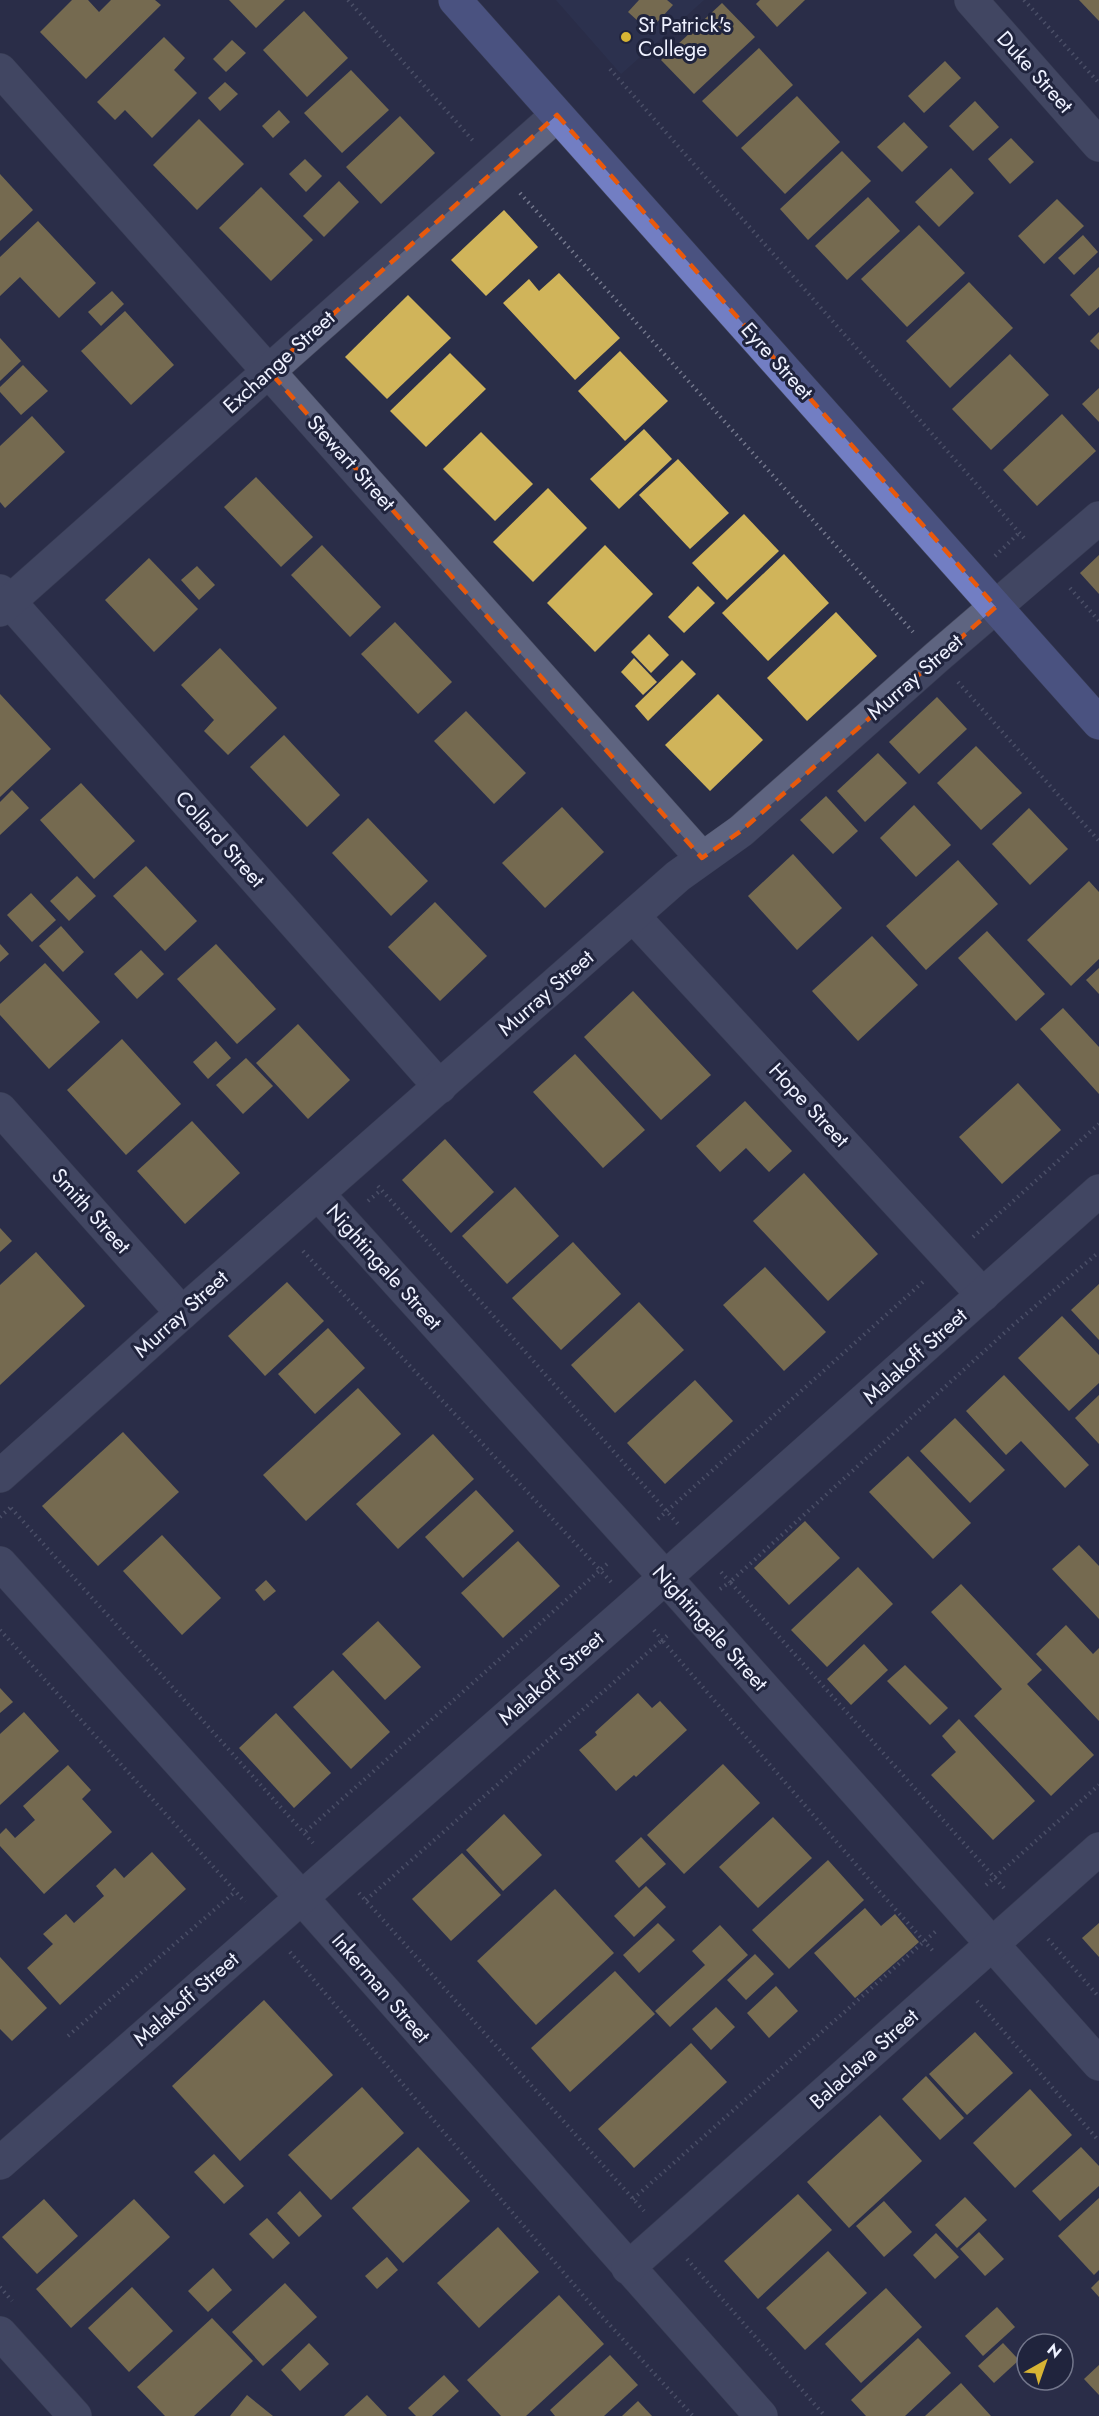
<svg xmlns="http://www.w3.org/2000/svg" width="1099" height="2416" viewBox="0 0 1099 2416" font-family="Jost,sans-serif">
<rect width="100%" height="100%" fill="#2a2e48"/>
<polygon fill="#303656" points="556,0 704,0 621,74"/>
<g fill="#d0b45a">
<polygon points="72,0 88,0 99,12 111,0 155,0 161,5 86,79 40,32"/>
<polygon points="229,0 285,0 256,28"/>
<polygon points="639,0 667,0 673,5 649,31 628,12"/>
<polygon points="760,0 805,0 777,27 756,4"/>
<polygon points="1079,0 1099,0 1099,21"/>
<polygon points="722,3 755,37 694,94 661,60"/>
<polygon points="304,11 348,58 307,97 263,50"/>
<polygon points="164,37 185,58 174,70 197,93 152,138 125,110 115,120 97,102"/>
<polygon points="232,40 246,53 226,72 213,59"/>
<polygon points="759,48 793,85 737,137 702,101"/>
<polygon points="945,61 961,78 924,113 908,96"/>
<polygon points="351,70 389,110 342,153 304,113"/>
<polygon points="225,82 238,94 220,111 208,98"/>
<polygon points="797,96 840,142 785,194 741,148"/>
<polygon points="975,101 999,127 973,151 949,126"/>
<polygon points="279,110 290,122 273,138 262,126"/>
<polygon points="400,116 435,153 381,204 346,167"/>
<polygon points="199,119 244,164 197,210 153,165"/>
<polygon points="904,122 928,147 902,172 877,147"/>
<polygon points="1011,138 1034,162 1010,184 988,159"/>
<polygon points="842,151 871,181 808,240 780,209"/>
<polygon points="305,159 322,176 306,192 289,174"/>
<polygon points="951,168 974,193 939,227 915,202"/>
<polygon points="0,174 33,210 0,241"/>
<polygon points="339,181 359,202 324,237 303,216"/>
<polygon points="261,187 313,240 271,281 219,228"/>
<polygon points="868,197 900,231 847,280 815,246"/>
<polygon points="1057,199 1084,226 1044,264 1018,236"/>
<polygon points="504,210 538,247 486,296 451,260"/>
<polygon points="38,221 96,283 59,318 20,277 0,296 0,257"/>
<polygon points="919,225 965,273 907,327 861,279"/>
<polygon points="1083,235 1098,252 1074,275 1058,258"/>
<polygon points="1099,267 1099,307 1089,316 1070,295"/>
<polygon points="559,273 620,338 575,380 503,303 529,279 539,291"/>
<polygon points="969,282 1013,328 950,388 906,341"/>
<polygon points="112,291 124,304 101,326 88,312"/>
<polygon points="408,295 451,338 387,399 345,357"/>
<polygon points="125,311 174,365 131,405 81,351"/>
<polygon points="1099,332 1099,350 1090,341"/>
<polygon points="0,338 21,361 0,381"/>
<polygon points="620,351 668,401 625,441 578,391"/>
<polygon points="450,353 486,389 426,447 390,411"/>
<polygon points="1010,354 1049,395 991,450 952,409"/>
<polygon points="23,365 48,391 21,415 0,392 0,387"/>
<polygon points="1099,388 1099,422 1082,404"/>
<polygon points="1062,414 1096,451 1037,506 1003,470"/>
<polygon points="32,416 65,452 5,508 0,502 0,446"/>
<polygon points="644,429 672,459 619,509 590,479"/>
<polygon points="481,432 533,484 495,521 443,469"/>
<polygon points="678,459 729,513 690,549 639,495"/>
<polygon points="256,477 313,537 281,567 224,507"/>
<polygon points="548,488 587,528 533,582 493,542"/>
<polygon points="744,514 779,551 727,600 692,563"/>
<polygon points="322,545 381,607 350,637 291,575"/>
<polygon points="605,545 653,594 595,652 547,603"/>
<polygon points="784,554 829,603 768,661 722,613"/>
<polygon points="1099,555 1099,594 1080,573"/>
<polygon points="149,558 198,609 154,652 105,600"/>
<polygon points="197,566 215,585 199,600 181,580"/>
<polygon points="698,586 715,603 684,633 668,617"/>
<polygon points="836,612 877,656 807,721 767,678"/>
<polygon points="395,622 452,682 418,714 361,654"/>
<polygon points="649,634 669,655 651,673 631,652"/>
<polygon points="220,648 277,708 228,755 204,731 214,720 181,685"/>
<polygon points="634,658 657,682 643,695 621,672"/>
<polygon points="682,660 696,674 648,721 635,706"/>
<polygon points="0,694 51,749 0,797"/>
<polygon points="718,694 763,740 710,791 665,745"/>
<polygon points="937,697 967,729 919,774 889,742"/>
<polygon points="466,711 526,773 494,804 434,741"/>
<polygon points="284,735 340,795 307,827 250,767"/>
<polygon points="976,746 1022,793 981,830 937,783"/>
<polygon points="878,753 907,783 865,822 837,791"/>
<polygon points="81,783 135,841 94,879 40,820"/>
<polygon points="12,790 29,808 0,835 0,802"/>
<polygon points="826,796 858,831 833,854 800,820"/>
<polygon points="914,805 951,845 916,877 880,838"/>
<polygon points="562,807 604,852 545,908 502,863"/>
<polygon points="1029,808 1068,849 1030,885 992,844"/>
<polygon points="368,818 428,881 391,916 332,853"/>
<polygon points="793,854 842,908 797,950 748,896"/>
<polygon points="958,860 998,904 926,970 886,926"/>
<polygon points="146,866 197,921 165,951 113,896"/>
<polygon points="77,876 96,896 69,921 50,901"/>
<polygon points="1089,881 1099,892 1099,959 1071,986 1027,940"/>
<polygon points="31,893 56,920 32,942 7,915"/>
<polygon points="435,902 487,956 440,1001 388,947"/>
<polygon points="61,926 84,952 63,972 39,946"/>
<polygon points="987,931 1045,994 1016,1021 958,958"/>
<polygon points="872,936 918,985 858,1041 812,991"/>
<polygon points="0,944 9,954 0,962"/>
<polygon points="216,944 276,1009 237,1044 177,979"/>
<polygon points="141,950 164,974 137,999 114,974"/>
<polygon points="45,963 100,1022 49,1069 0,1015 0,1004"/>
<polygon points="1099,968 1099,994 1086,980"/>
<polygon points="633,991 711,1075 661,1120 584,1037"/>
<polygon points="1063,1008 1099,1047 1099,1094 1040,1029"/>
<polygon points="298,1024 350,1080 308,1119 256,1063"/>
<polygon points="122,1039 181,1104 126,1155 67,1090"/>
<polygon points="216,1041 231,1058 208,1079 193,1062"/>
<polygon points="575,1054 645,1130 603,1168 533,1092"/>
<polygon points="246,1058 273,1086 243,1114 216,1085"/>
<polygon points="1018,1083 1061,1130 1002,1184 959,1137"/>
<polygon points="745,1101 792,1151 769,1172 746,1148 720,1172 696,1146"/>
<polygon points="192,1121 240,1173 185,1224 137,1171"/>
<polygon points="445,1139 494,1192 451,1233 402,1180"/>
<polygon points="804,1173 878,1254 828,1301 753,1221"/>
<polygon points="515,1187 559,1236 507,1284 462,1236"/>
<polygon points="0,1228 12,1241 0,1252"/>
<polygon points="573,1242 621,1294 561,1350 512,1298"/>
<polygon points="36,1252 85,1306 0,1385 0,1285"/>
<polygon points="765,1267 826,1332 784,1371 723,1305"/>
<polygon points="287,1282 324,1321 265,1376 228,1336"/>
<polygon points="1099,1284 1099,1340 1071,1310"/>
<polygon points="639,1302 684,1350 615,1413 571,1365"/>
<polygon points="1062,1316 1099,1355 1099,1383 1069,1411 1018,1358"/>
<polygon points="328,1328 365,1368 315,1414 278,1374"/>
<polygon points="1004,1375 1089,1465 1065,1488 1021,1441 1006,1455 966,1411"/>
<polygon points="695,1380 733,1421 665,1484 627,1443"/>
<polygon points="358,1388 401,1434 306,1521 263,1475"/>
<polygon points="1099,1395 1099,1444 1075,1418"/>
<polygon points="955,1418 1005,1470 970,1503 920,1451"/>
<polygon points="123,1432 179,1492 98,1566 42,1506"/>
<polygon points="433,1434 474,1479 398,1549 356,1504"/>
<polygon points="908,1456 971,1523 933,1559 869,1492"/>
<polygon points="476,1490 514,1531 463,1578 425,1537"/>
<polygon points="805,1521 840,1558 789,1605 754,1568"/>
<polygon points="162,1535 221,1598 182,1635 123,1571"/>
<polygon points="518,1541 560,1586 503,1638 461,1593"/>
<polygon points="1079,1545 1099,1566 1099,1619 1052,1569"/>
<polygon points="858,1567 893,1604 827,1667 791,1630"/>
<polygon points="266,1580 276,1591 264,1601 255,1590"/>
<polygon points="961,1584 1042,1670 1027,1684 1094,1755 1051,1796 974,1716 1002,1689 931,1612"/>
<polygon points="378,1621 421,1667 385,1700 342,1654"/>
<polygon points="1066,1625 1093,1654 1099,1648 1099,1721 1036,1654"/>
<polygon points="864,1644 888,1670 851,1705 827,1679"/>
<polygon points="905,1665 948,1708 930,1725 887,1681"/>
<polygon points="333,1670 390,1732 351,1769 293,1707"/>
<polygon points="0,1688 13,1702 0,1713"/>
<polygon points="638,1693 652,1708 660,1701 687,1730 636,1777 634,1775 616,1791 579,1750 597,1735 595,1732"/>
<polygon points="24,1712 59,1751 0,1805 0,1734"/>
<polygon points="276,1713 331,1773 294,1808 239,1748"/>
<polygon points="959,1719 1035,1801 993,1840 931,1775 956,1752 942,1736"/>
<polygon points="723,1764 760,1803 684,1874 647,1835"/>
<polygon points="68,1765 91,1790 82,1799 112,1832 44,1894 0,1846 0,1834 6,1828 15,1838 35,1820 23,1806"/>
<polygon points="504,1814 542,1855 503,1891 466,1850"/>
<polygon points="773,1817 812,1858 758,1908 719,1867"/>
<polygon points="641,1837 666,1864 639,1888 615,1861"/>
<polygon points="152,1852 186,1889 60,2005 27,1968 53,1944 43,1934 66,1914 74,1923 104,1896 96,1886 115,1868 124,1878"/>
<polygon points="462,1853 501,1895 451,1941 412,1899"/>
<polygon points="828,1860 864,1900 789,1969 752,1930"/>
<polygon points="646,1886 666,1907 634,1937 614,1916"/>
<polygon points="555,1889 614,1953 536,2025 477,1961"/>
<polygon points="865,1908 881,1926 895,1914 919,1942 855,1998 814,1953"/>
<polygon points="658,1923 675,1940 639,1973 623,1955"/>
<polygon points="1099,1923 1099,1957 1082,1938"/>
<polygon points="720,1925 748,1955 670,2027 655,2011 705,1965 692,1951"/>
<polygon points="755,1954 774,1974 746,2000 727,1980"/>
<polygon points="0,1957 47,2008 12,2041 0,2029"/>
<polygon points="615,1971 655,2014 570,2092 531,2048"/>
<polygon points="776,1986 798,2011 769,2038 747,2013"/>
<polygon points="264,2000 333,2075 240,2161 172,2086"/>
<polygon points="716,2007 735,2027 711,2050 692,2029"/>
<polygon points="975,2032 1013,2073 967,2115 929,2074"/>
<polygon points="691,2043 727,2082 634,2168 598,2129"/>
<polygon points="926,2076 964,2118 940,2140 902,2099"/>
<polygon points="362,2087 404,2133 331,2200 288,2155"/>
<polygon points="1030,2089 1072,2135 1015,2188 973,2143"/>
<polygon points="880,2115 922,2161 849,2228 807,2182"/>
<polygon points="418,2147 470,2201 403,2263 352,2208"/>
<polygon points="1081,2147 1099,2166 1099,2186 1060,2221 1032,2191"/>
<polygon points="214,2154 244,2186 224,2204 194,2172"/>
<polygon points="300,2191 322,2216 299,2237 277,2213"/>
<polygon points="798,2194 832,2230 758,2299 724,2261"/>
<polygon points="965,2197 987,2220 957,2248 935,2225"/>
<polygon points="1099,2198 1099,2270 1094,2275 1058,2236"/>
<polygon points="44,2199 78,2236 37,2274 2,2237"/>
<polygon points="134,2199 170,2237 71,2328 36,2289"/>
<polygon points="884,2201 912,2232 884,2257 856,2226"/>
<polygon points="267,2218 290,2243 273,2259 249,2234"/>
<polygon points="498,2227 539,2272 479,2328 437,2283"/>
<polygon points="979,2232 1004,2259 985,2276 960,2249"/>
<polygon points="936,2233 959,2257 935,2279 913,2255"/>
<polygon points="828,2251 867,2293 805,2350 766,2308"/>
<polygon points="387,2257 398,2270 377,2289 365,2276"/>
<polygon points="213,2268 232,2290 208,2312 188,2291"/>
<polygon points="1099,2280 1099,2297 1091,2288"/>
<polygon points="285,2283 317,2317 263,2366 232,2332"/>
<polygon points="132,2287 173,2331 129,2372 88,2328"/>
<polygon points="886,2288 922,2327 861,2383 825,2344"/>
<polygon points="559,2295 604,2344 526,2416 501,2416 467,2380"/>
<polygon points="997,2307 1015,2327 983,2356 965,2336"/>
<polygon points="212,2318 253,2361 194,2416 165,2416 137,2387"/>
<polygon points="918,2338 951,2373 905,2416 866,2416 851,2400"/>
<polygon points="309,2343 329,2364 300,2391 281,2370"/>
<polygon points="1003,2343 1019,2360 994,2383 978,2366"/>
<polygon points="610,2355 638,2385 604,2416 555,2416 550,2410"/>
<polygon points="1099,2365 1099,2395 1084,2379"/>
<polygon points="444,2375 459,2391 432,2416 416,2416 408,2408"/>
<polygon points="961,2383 991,2416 925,2416"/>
<polygon points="247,2395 273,2416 230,2416"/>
<polygon points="367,2395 387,2416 344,2416"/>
<polygon points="638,2401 652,2416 622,2416"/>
</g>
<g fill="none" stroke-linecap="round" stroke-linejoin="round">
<g stroke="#474b5f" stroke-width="34">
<g id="minor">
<polyline points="971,0 1099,145"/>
<polyline points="0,70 702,858"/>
<polyline points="0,591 440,1087"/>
<polyline points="0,610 557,115"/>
<polyline points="633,916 983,1295"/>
<polyline points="0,1109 182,1313"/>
<polyline points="318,1194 665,1577 1099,2064"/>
<polyline points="0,1476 182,1313 678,876 741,831 937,657 1099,518"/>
<polyline points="0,1563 301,1897 761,2416"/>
<polyline points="0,2163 632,1607 1099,1191"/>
<polyline points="628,2268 1099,1849"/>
<polyline points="0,2333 75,2416"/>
</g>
</g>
<g stroke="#474b5f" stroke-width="34">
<polyline id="major" points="455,0 1099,723"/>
</g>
<g stroke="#73778c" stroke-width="4" stroke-dasharray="1.5 4.5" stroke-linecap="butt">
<polyline points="348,0 475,143"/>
<polyline points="1024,0 1099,83"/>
<polyline points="610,69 1024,538"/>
<polyline points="520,193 913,632"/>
<polyline points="995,556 1019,533"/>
<polyline points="1070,588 1099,621"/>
<polyline points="958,682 1099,841"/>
<polyline points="378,1186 678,1524"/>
<polyline points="368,1201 381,1190"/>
<polyline points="973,1237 1099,1124"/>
<polyline points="303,1251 600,1570 304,1833"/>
<polyline points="11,1508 313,1843"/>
<polyline points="0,1517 10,1508"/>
<polyline points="658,1519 925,1280"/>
<polyline points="607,1564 600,1570 611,1582"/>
<polyline points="720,1589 730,1582 721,1572"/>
<polyline points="0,1630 245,1902"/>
<polyline points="654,1630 662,1640 669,1634"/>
<polyline points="986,1885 1099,1785"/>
<polyline points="1004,1888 730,1582 1012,1326 1099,1252"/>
<polyline points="359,1893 644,2211"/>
<polyline points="366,1900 662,1640 879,1891 933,1951"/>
<polyline points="1048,1939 1099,1997"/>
<polyline points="290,1952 587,2300 693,2416"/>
<polyline points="977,2001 1099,2141"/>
<polyline points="68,2036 236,1891"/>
<polyline points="633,2199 936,1931"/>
<polyline points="687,2259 825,2416"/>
<polyline points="0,2287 12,2301"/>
</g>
<use href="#minor" stroke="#5e6480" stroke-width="33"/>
<use href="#major" stroke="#727ec3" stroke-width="33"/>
</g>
<path d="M0 0H1099V2416H0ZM557,115L996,607L741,831L702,858L269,371Z" fill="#2a2e48" fill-opacity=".55" fill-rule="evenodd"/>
<path fill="none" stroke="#e8590c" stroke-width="4.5" stroke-dasharray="12 8" stroke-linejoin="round" d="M557,115L996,607L741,831L702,858L269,371Z"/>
<circle fill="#d7b434" stroke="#20243d" stroke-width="2" cx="626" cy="37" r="6"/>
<g text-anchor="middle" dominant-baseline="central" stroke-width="6" stroke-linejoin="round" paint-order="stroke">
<g font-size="21" fill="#eef1ff" stroke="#20243d" text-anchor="start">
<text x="638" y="25">St Patrick's<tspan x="638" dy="24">College</tspan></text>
</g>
<g font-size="21" fill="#eef1ff" stroke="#20243d">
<text transform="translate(1035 72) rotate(48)">Duke Street</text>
<text transform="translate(777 361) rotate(48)">Eyre Street</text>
<text transform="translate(279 362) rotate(-42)">Exchange Street</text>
<text transform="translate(351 463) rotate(48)">Stewart Street</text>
<text transform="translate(915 677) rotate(-41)">Murray Street</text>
<text transform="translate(220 839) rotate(48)">Collard Street</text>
<text transform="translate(546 993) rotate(-41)">Murray Street</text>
<text transform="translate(809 1105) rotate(47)">Hope Street</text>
<text transform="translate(91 1211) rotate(48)">Smith Street</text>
<text transform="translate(384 1267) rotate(48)">Nightingale Street</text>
<text transform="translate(181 1314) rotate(-42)">Murray Street</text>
<text transform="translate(915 1356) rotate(-42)">Malakoff Street</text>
<text transform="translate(710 1628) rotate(48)">Nightingale Street</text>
<text transform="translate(551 1678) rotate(-41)">Malakoff Street</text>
<text transform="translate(381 1988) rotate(49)">Inkerman Street</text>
<text transform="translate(186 1999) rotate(-41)">Malakoff Street</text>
<text transform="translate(864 2059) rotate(-42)">Balaclava Street</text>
</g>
</g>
<g transform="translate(1045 2362) rotate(40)"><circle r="28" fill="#20243d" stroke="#72768b" stroke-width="1.5"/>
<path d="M0-4.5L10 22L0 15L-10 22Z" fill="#d7b434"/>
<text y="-9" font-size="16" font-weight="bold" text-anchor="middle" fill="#eef1ff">N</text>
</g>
</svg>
